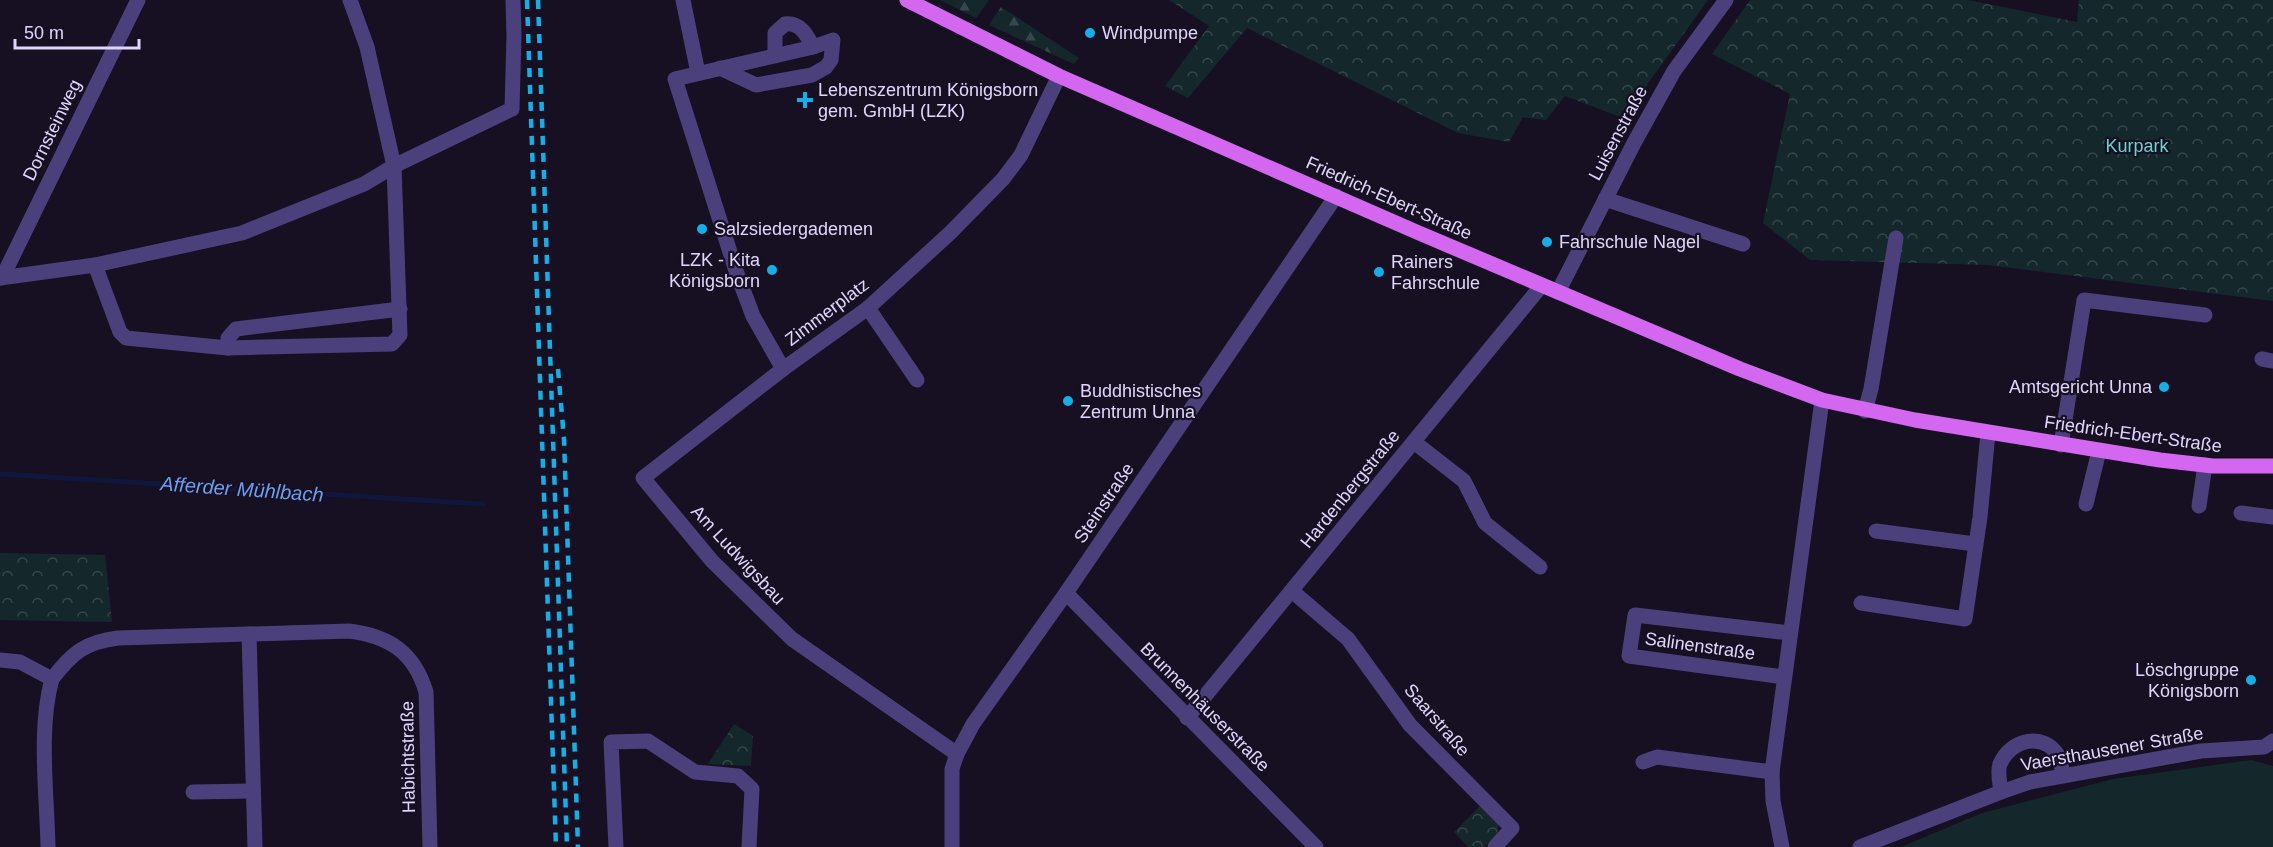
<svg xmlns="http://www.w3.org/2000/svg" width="2273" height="847" viewBox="0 0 2273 847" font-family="Arial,sans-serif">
<defs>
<pattern id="forest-firs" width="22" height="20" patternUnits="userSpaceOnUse" patternTransform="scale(1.5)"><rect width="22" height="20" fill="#14282b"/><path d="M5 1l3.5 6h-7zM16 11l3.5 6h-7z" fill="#36464b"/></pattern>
<pattern id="park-crowns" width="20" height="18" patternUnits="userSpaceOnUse" patternTransform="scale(1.5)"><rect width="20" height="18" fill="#14282b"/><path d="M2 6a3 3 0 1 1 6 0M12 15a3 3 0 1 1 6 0" fill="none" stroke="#36464b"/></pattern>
</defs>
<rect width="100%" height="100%" fill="#161022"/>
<polygon fill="#14282b" points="2251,760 2273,766 2273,847 1901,847 1982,813 2113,779"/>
<g fill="url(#forest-firs)">
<polygon points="940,0 989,0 976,18"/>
<polygon points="1001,7 1079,58 1074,64 989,25"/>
</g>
<g fill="url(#park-crowns)">
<polygon points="1169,0 1708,0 1623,118 1565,96 1546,120 1523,117 1509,142 1458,133 1247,28 1188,98 1165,86 1209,26"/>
<polygon points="1750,0 1968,0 2077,22 2079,0 2273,0 2273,301 1988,265 1810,260 1763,223 1790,94 1712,54"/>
<polygon points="0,553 105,555 112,622 0,620"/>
<polygon points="734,724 753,736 751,766 708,764"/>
<polygon points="1482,804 1499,823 1497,835 1485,847 1468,847 1454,832"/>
</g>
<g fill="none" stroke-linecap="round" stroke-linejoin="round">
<polyline stroke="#0f183c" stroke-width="5" points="0,474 483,504"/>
<g stroke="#4c407c" stroke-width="15">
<polyline points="683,0 698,73"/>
<path d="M775,56V33L785,24C800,22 807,35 813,47L675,79L736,271L753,316L783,369L868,308L950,233L1003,179L1021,155L1059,76"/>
<polyline points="720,68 756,85 812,75 826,67 831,60 833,40 813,47"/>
<polyline points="1605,199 1743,244"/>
<polyline points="95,265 120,332 126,338 228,348 392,344 400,335 394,166 367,47 350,0"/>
<polyline points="0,278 95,265 242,233 364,184 394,166 512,109 514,36 513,0"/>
<polyline points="2,278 138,0"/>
<polyline points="1558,292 1634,143 1674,71 1726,0"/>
<polyline points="868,308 917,380"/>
<polyline points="228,348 228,338 236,329 400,309"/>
<polyline points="2262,359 2273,361"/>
<polyline points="783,369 643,478 712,561 792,639 957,754"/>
<polyline points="1865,411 1871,389 1896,238"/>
<polyline points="1414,442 1464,481 1485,523 1540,567"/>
<polyline points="2061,445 2084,300 2205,315"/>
<polyline points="2086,504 2099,451"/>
<polyline points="2199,506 2205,465"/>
<polyline points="2241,513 2273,517"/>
<polyline points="1876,531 1975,544"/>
<polyline points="1292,591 1348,639 1410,725 1512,828 1495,847"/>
<polyline points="1066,593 1316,847"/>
<polyline points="1861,603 1965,619 1980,517 1988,433"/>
<polyline points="249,634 255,847"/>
<path d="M0,660L20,662L52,679C72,653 85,642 118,638L349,631C389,636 414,652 426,692L430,847"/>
<polyline points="1784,677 1629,656 1635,615 1790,633"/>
<polyline points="1187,718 1542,285"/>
<polyline points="1643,762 1657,757 1772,772"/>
<polyline points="193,792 253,791"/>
<path d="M2001,792C2000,783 1997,772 2000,764C2011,739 2044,731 2059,757C2061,762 2062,769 2063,775"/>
<path d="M48,847C47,794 38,729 52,679"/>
<polyline points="616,847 611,742 648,741 695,772 738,776 752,789 749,847"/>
<polyline points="952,847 952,769 957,754 973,724 1066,593 1336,196"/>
<polyline points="1782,847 1773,801 1772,772 1822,400"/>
<polyline points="1860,847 2001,792 2030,782 2201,751 2264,747 2273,741"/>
</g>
<polyline stroke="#d467f0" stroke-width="15" points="907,0 1059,76 1419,233 1740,369 1822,400 1915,420 2160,460 2213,466 2273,466"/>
<g stroke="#17aee5" stroke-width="4.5" stroke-dasharray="9 8" stroke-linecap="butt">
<polyline points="527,0 556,847"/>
<polyline points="538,0 567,847"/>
<polyline points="558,369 564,439 578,847"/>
</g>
</g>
<g fill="#17aee5" stroke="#161022" stroke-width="2">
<circle cx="1090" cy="33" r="6"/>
<path d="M802 91h6v6h6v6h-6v6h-6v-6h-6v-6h6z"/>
<circle cx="702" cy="229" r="6"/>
<circle cx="1547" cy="242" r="6"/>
<circle cx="772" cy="270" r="6"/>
<circle cx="1379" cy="272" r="6"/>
<circle cx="2164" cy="387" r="6"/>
<circle cx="1068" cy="401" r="6"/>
<circle cx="2251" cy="680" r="6"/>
</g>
<g text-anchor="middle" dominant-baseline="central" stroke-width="4.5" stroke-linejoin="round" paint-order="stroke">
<g font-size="18" fill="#e0d5fb" stroke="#161022" text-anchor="start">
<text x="1102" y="33">Windpumpe</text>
<text x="818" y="90">Lebenszentrum Königsborn<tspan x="818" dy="21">gem. GmbH (LZK)</tspan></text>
<text x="714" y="229">Salzsiedergademen</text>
<text x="1559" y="242">Fahrschule Nagel</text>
<text x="760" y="260" text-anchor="end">LZK - Kita<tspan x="760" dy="21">Königsborn</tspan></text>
<text x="1391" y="262">Rainers<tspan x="1391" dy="21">Fahrschule</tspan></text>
<text x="2152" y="387" text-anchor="end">Amtsgericht Unna</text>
<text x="1080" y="391">Buddhistisches<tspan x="1080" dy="21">Zentrum Unna</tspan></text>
<text x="2239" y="670" text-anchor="end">Löschgruppe<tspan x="2239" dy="21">Königsborn</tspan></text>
</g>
<g font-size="18" fill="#e0d5fb" stroke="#161022">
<text transform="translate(52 130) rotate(-64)">Dornsteinweg</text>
<text transform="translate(1618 133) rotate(-62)">Luisenstraße</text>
<text transform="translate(1389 198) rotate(24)">Friedrich-Ebert-Straße</text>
<text transform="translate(827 312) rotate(-37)">Zimmerplatz</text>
<text transform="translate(2133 434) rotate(8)">Friedrich-Ebert-Straße</text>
<text transform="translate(1350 489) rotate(-51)">Hardenbergstraße</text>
<text transform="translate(1104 503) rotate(-56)">Steinstraße</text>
<text transform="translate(738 555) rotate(47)">Am Ludwigsbau</text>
<text transform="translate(1700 646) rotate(8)">Salinenstraße</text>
<text transform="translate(1205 707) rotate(45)">Brunnenhäuserstraße</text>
<text transform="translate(1437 720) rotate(49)">Saarstraße</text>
<text transform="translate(2112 749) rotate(-10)">Vaersthausener Straße</text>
<text transform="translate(408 757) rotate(-91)">Habichtstraße</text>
</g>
<g font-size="18" fill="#69d4cb" stroke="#161022">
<text x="2137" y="146">Kurpark</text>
</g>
<g font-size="20" font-style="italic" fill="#6e9ef0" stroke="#161022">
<text transform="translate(242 489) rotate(4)">Afferder Mühlbach</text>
</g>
</g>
<path d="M15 39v9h124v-9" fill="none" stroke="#e0d5fb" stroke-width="3"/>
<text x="24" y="39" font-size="18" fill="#e0d5fb" stroke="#161022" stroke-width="4.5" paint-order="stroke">50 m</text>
</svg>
